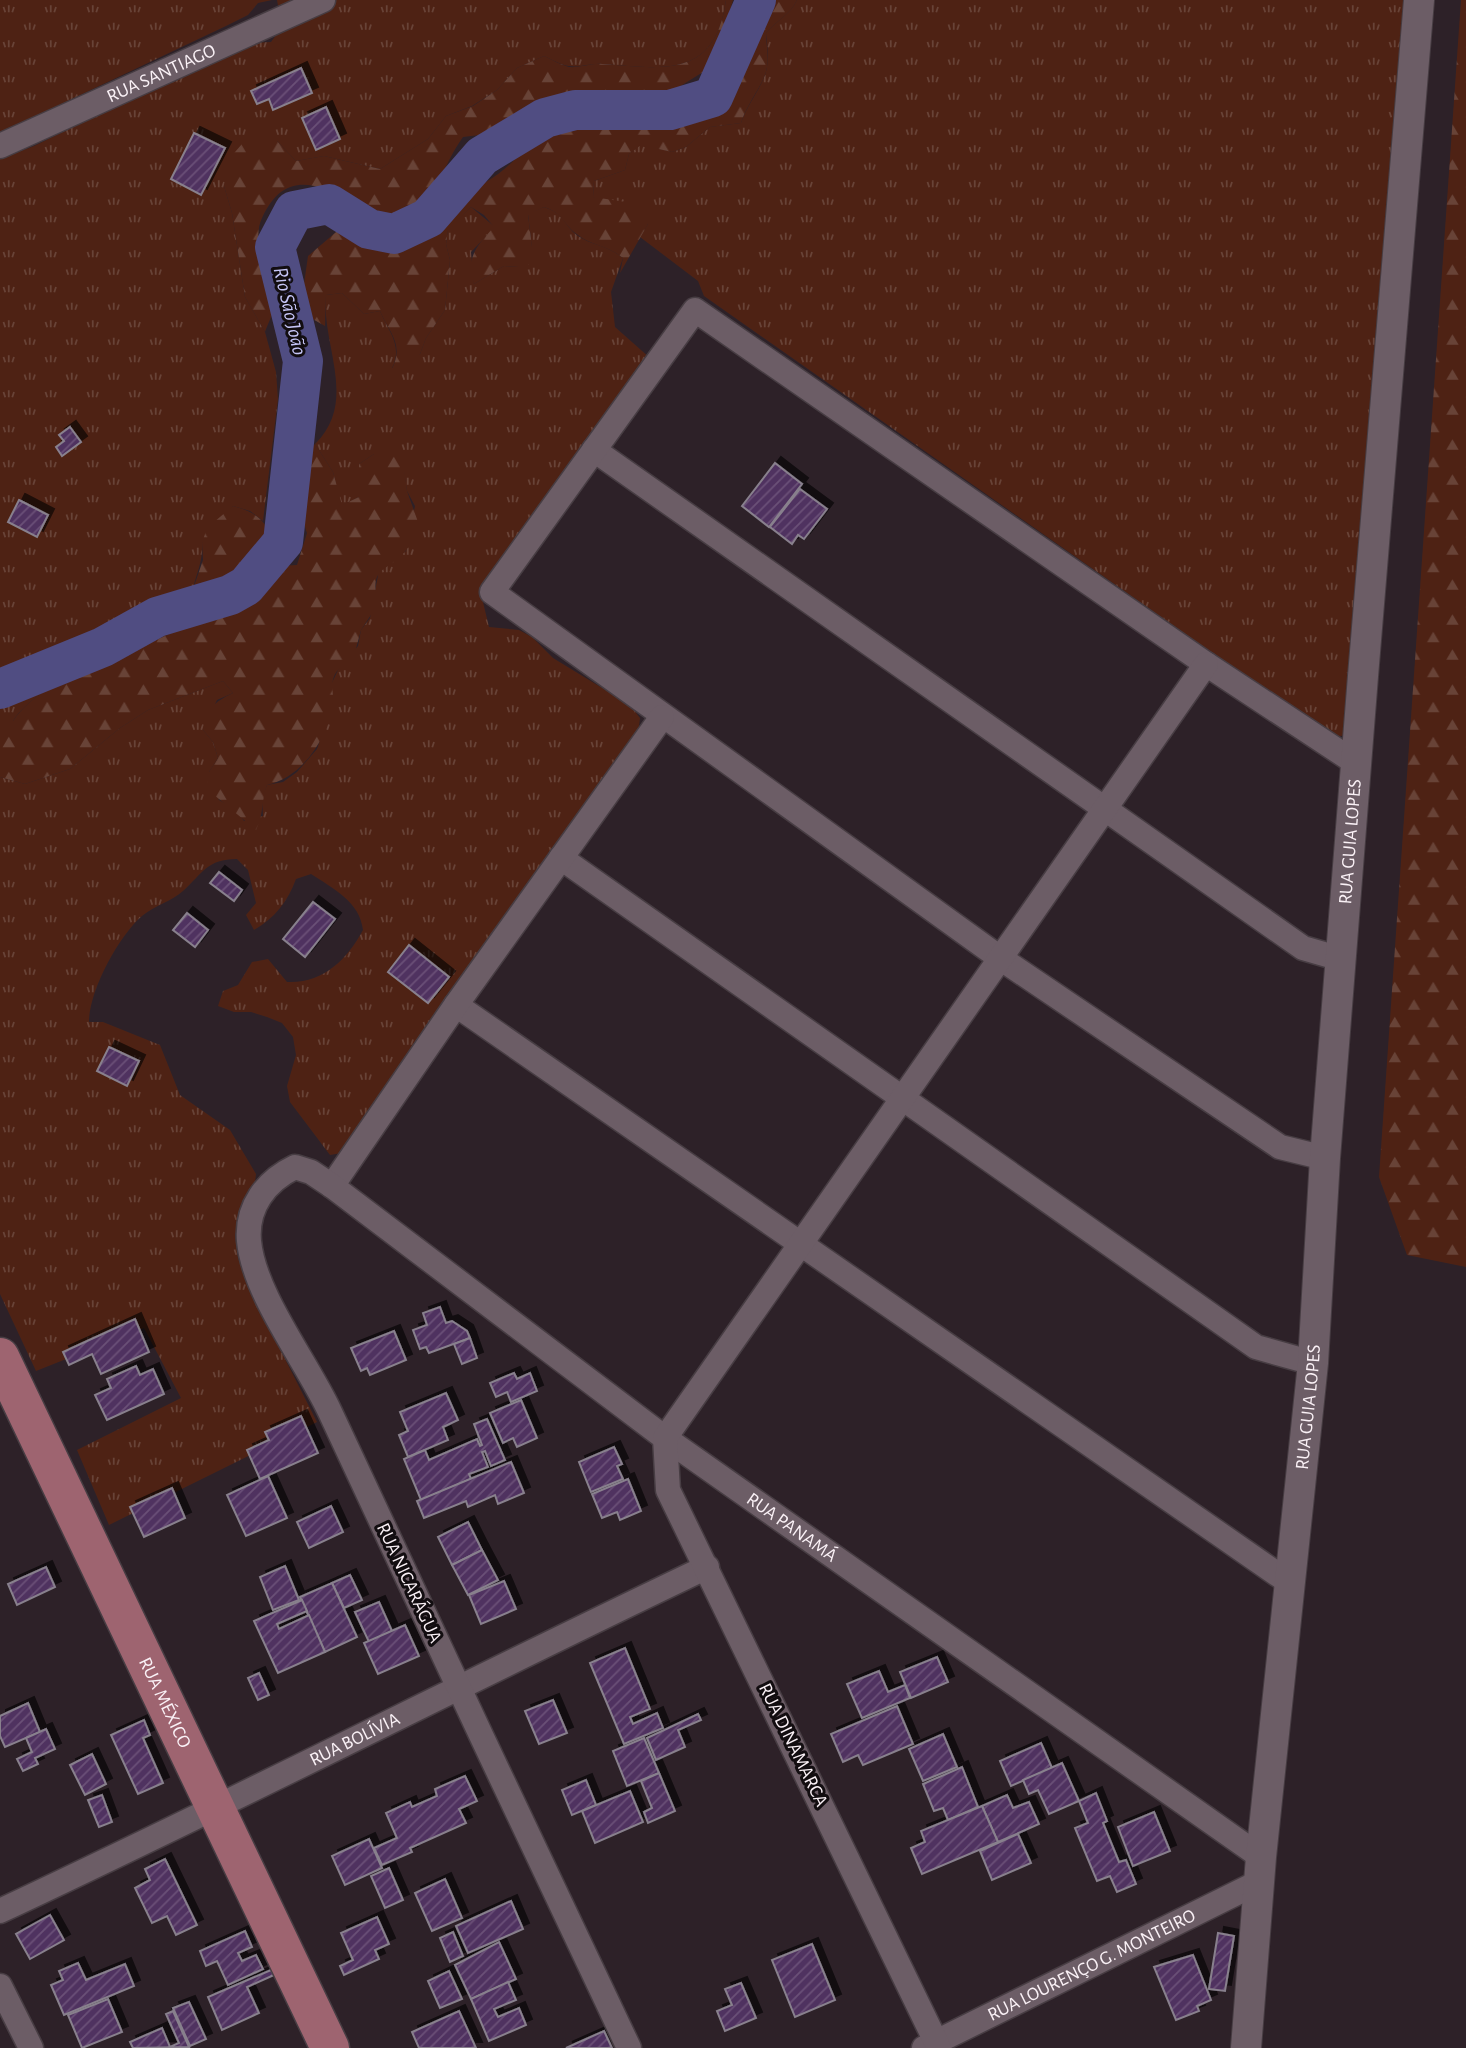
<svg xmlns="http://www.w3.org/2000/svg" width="1466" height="2048" viewBox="0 0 1466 2048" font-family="'Alegreya Sans',sans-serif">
<defs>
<pattern id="grass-tufts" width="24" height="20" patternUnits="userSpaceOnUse" patternTransform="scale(1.75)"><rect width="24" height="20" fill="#4e2214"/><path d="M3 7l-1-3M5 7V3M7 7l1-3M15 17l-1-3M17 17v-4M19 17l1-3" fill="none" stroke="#684337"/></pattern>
<pattern id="forest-firs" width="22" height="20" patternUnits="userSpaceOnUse" patternTransform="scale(1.75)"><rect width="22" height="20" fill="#4e2214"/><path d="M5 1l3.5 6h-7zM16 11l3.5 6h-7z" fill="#684337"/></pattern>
<pattern id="building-hatch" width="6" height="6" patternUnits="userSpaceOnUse" patternTransform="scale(1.75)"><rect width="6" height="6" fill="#503260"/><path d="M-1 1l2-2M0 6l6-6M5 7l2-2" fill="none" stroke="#6a5077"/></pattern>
<filter id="shadow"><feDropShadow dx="6" dy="-6" stdDeviation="0" flood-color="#0009"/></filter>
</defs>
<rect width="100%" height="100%" fill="#2d2128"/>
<g fill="url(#grass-tufts)">
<polygon points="0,0 272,0 258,3 248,15 226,26 0,133"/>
<path d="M277,0H726C715,78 666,69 602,64C591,63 580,68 569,66C561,65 551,59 544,56L517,68L497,90L472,106L446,116L428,139L380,169L324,156L296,161L277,141L224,186L232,213L245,297L265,332L276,372L278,399L263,521L250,511L233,506L202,543C203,561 197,572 193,588C191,598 196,609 193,622C141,652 45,673 13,721H0V159L34,146L246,43L271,42L282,27Z"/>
<path d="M797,0H1406L1348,735L1332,737L704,296L698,281L640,237L648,224L593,197L594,181L625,170L629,154L641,144L672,152L686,147L710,127L741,123C747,104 765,83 767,67C769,56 767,44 766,33C777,20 790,15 797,0Z"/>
<path d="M471,207L495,227L471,252L474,284L504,266L519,267L532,248L528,214L544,207C567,215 562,224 578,236C591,245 607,245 623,258L611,292L615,327L650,358L481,594L489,627L519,630L532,637L553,658L630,705L640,718L638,734L347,1152L330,1155L290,1102L287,1086L296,1055L293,1037L282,1023L267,1017L251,1012H234L218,1006L223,991L238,985L252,962L268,959L287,982C322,984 347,960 363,930C360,902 334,889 311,874L296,879C288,901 275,918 254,930L246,915L256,903L248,870L237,859C207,859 203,873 183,891C172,901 154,906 142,916C118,937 89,991 89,1022H103L160,1045L180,1095L230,1130L256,1174L254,1190L235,1235L238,1258L249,1288L317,1422L109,1525L77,1450L181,1398L144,1328L36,1371L0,1294V777L25,784L70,769L120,728L148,710L223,681L233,693L217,700L203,730L213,742L218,758L209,772L219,800L235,809L244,821L263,816L262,798L267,785L283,782L297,772L317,749L333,701L331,685L338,670L358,646L361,630L370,618L379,570L406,551L415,506L407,491L402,459L374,454L359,464V497L341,506L333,472L315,444C359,401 321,345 326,295L342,293L364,314L380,311C389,332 403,346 392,368L420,354L426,338L445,310L450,260L446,244L448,229Z"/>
</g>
<g fill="url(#forest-firs)">
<path d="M726,0H733L718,50L703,72L679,87L655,100L537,108L488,134L463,137C442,166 441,193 406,211C365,232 299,137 262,218C250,243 271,277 274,302C275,311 268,323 265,332L245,297L232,213L224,186L229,159L248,137L277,141L296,161L324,156L380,169L428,139L446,116L473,106L497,90L517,68L544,56C551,59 561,65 569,67C580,68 591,63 602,64C666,69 715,78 726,0Z"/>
<path d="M771,0H797C790,15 777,20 766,33C766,44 769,56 767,67C765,83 747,103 741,123L710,127L686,147L672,152L641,145L629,154L625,170L594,181L593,197L626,202L642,208L648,224L620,273L623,258C607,245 590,245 578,235C562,224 565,214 544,207L528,215L534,263L519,267L504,266L474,284C466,256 476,247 494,227L484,215L471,207L448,230L446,244L450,260L445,310L426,338L420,354L408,365L392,369C404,344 390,334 380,311L364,314L342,293L326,295L325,326L300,312L308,256L342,227L400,247L428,240C437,224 446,202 461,192C469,187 479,186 486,182C525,160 536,121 587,116C628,113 679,137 717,109C733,98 735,80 741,63C748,42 759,19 771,0Z"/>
<polygon points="1461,0 1466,0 1466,1267 1407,1255 1379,1177"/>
<path d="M315,444L333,472L342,505L359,497V464L374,454L389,449L403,459L407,491L418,522C416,531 413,541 407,549C389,574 368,563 378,604L361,630L352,663C347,665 340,668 337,671C329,682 334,692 333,703C327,739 303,777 267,785C261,801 264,814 256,830L207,789L209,772L218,758L213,742L203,730C206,709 214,702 233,693L223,681L148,710L120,728L70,769L25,784L0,777V721H13C46,672 140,653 193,622L197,607L192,592L203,560L202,543L207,528L233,506C271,516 269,533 281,566L297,565L307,533C302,520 296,468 303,456C305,452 311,448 315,444Z"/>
</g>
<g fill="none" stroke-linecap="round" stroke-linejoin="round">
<polyline stroke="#504d82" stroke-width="40" points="0,689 103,647 157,617 230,595 246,586 283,542 303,361 275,247 294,211 329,204 369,229 394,234 428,218 482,156 545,118 575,110 670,110 713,97 756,0"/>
</g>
<g fill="url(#building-hatch)" stroke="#88808d" stroke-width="2" filter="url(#shadow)">
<polygon points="301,68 312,93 273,110 269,99 257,104 251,91"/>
<polygon points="326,107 340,139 316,150 302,118"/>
<polygon points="194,133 225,148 201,195 171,179"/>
<polygon points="70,427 81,442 62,456 56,447 64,441 59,435"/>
<polygon points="775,463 802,484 769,527 742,506"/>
<polygon points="800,489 827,509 804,539 798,535 792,544 770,527"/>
<polygon points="19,500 48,515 37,537 8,522"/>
<polygon points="219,872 242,890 234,901 210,883"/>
<polygon points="313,902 335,919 305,957 283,939"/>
<polygon points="187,913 208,930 195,947 173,930"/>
<polygon points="409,945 449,977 428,1003 388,972"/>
<polygon points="109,1047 139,1061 127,1086 97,1071"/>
<polygon points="440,1307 446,1323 452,1321 467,1331 470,1338 429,1353 426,1347 420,1349 413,1330 427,1325 423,1313"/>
<polygon points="135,1319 149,1352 101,1374 92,1354 69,1365 63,1352"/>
<polygon points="394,1331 406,1360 370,1375 367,1368 361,1371 351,1348"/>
<polygon points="470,1338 477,1358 462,1364 454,1344"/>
<polygon points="136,1366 140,1375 153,1369 164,1394 107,1420 95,1395 111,1388 107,1379"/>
<polygon points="514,1373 517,1379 530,1373 537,1391 511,1402 507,1392 496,1397 490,1383"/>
<polygon points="446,1393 458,1420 443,1427 448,1440 408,1457 399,1435 408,1431 400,1412"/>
<polygon points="521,1400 537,1438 517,1447 513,1438 503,1443 490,1413"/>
<polygon points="301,1416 318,1453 260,1479 247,1450 269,1440 265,1432"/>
<polygon points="487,1419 505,1460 491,1466 485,1451 482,1452 488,1467 469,1474 471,1479 421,1500 404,1459 425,1450 429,1460 477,1439 480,1446 482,1445 474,1424"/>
<polygon points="614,1447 622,1464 617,1466 623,1479 591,1492 579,1462"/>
<polygon points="511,1462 524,1493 498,1504 495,1495 468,1507 466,1501 424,1518 417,1501"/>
<polygon points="268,1476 287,1518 246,1536 227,1495"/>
<polygon points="628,1479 641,1511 620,1520 617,1512 602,1518 592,1494"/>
<polygon points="172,1488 185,1518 144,1537 130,1507"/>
<polygon points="331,1506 343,1532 309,1548 297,1522"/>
<polygon points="468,1522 482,1550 452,1565 438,1537"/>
<polygon points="482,1550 498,1580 468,1595 452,1565"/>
<polygon points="285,1566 299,1600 273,1610 260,1577"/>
<polygon points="46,1567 55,1587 17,1605 8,1584"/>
<polygon points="350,1575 362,1600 344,1608 332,1583"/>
<polygon points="504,1581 516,1609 481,1624 469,1595"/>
<polygon points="332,1583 357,1637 325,1652 300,1597"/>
<polygon points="302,1600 307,1611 277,1624 279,1629 309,1615 325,1652 278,1673 254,1621"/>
<polygon points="379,1602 392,1631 369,1642 355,1612"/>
<polygon points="405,1625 419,1656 378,1674 364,1643"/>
<polygon points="625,1648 650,1709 630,1717 633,1724 657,1713 663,1728 624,1744 590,1663"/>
<polygon points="937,1657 948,1682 911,1698 900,1672"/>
<polygon points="879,1671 888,1692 905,1685 910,1698 862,1718 847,1684"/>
<polygon points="259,1673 269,1695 258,1700 248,1678"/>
<polygon points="553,1700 567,1733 539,1744 525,1711"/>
<polygon points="28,1703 40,1732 5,1747 0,1736 0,1716"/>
<polygon points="897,1706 913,1744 863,1765 858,1755 843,1762 831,1734"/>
<polygon points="698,1714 701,1720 678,1730 685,1747 656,1760 647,1738"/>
<polygon points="144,1720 150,1735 143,1738 163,1783 138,1794 111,1735"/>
<polygon points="46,1729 55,1749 35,1758 38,1764 23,1771 17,1759 32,1752 26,1738"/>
<polygon points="943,1734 957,1767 923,1781 909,1749"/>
<polygon points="644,1738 659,1773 627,1786 613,1751"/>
<polygon points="1041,1743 1052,1768 1011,1786 1000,1761"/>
<polygon points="92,1754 106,1784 85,1795 70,1765"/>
<polygon points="1062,1763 1079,1801 1049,1814 1038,1790 1029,1794 1023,1780"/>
<polygon points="962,1767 978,1807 948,1820 943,1808 934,1811 923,1784"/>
<polygon points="659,1773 675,1811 648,1823 644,1812 652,1808 641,1781"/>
<polygon points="465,1776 477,1801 459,1809 466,1823 410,1848 412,1852 382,1865 374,1848 397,1838 386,1813 410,1802 412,1807 437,1796 435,1789"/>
<polygon points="586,1780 596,1805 572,1815 562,1790"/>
<polygon points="630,1791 643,1822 595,1843 582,1811"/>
<polygon points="1096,1793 1107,1821 1103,1823 1119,1862 1126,1860 1136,1884 1117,1892 1110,1876 1097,1881 1075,1828 1088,1823 1079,1801"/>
<polygon points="102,1795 112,1822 99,1827 88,1800"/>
<polygon points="1007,1795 1013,1808 1029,1802 1039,1824 998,1842 982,1806"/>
<polygon points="982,1806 998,1842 922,1874 911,1848 925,1842 921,1831"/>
<polygon points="1154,1812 1170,1851 1133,1866 1118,1827"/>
<polygon points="1018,1834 1031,1863 992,1880 980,1851"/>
<polygon points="369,1839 382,1868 345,1885 332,1856"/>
<polygon points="165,1859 197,1925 176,1935 167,1916 152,1923 135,1888 150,1880 145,1869"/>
<polygon points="389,1868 403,1900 385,1908 371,1876"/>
<polygon points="445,1879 462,1918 432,1931 415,1893"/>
<polygon points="511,1901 523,1929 468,1953 456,1926"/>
<polygon points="50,1915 64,1940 30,1959 16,1934"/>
<polygon points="377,1917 389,1944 375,1950 379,1959 344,1975 340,1966 353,1960 341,1933"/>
<polygon points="245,1931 252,1947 238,1953 242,1961 256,1955 263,1969 228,1985 217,1961 206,1966 200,1951"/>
<polygon points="453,1932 463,1956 450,1962 440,1938"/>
<polygon points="1218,1933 1234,1936 1225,1991 1209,1989"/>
<polygon points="499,1942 516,1979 471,1999 455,1965"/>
<polygon points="812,1944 835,2000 795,2017 772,1960"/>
<polygon points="1193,1955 1211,2000 1197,2006 1199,2011 1176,2020 1154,1967"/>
<polygon points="78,1963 86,1980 125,1964 134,1986 64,2015 51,1985 63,1980 59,1971"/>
<polygon points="271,1970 274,1975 247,1987 259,2013 222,2030 208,1997"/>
<polygon points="449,1971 462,1999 440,2008 428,1981"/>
<polygon points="508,1982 516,2000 494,2009 498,2017 519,2008 526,2025 489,2041 471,1999"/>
<polygon points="741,1983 756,2018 725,2031 717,2011 732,2005 725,1989"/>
<polygon points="108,1999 122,2032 82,2048 68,2015"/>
<polygon points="189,2002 206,2039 190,2046 173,2008"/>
<polygon points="173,2011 189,2047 133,2048 130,2042 162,2028 170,2047 179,2043 166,2014"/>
<polygon points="459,2011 476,2048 419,2048 412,2032"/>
<polygon points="604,2031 612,2048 566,2048"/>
</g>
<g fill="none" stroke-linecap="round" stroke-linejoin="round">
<g stroke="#473d43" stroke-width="27">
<g id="minor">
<path id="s1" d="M0,146L323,0"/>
<polyline points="594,450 1303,948 1341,959"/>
<polyline points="561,858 1256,1347 1313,1363"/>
<polyline points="456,1005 1290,1583"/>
<polyline points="1325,1158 1280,1147 1000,958 492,592 695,310 1206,664 1356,763"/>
<polyline points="332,1186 456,1005 662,717"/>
<path id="s2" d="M0,1911C237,1800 470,1680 707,1567"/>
<polyline points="0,1986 31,2048"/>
<path id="s3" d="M629,2048C528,1836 429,1625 330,1412C307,1362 254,1295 249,1241C246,1207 266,1181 295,1167L311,1172L332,1186L665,1438L1261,1857"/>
<path id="s4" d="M924,2048L1259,1882"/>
<polyline points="939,2048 668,1490 665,1438 1206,664"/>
</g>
</g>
<g stroke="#473d43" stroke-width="32">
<g id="tertiary">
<path id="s5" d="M1246,2048L1261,1857L1313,1363L1325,1158L1363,676L1419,0"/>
</g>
</g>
<g stroke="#473d43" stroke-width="41">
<g id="primary">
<path id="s6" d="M0,1357L330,2048"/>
</g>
</g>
<use href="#minor" stroke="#6c5d66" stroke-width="24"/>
<use href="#tertiary" stroke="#6c5d66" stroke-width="30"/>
<use href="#primary" stroke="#9e6470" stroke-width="38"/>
</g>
<g text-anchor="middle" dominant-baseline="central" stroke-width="6" stroke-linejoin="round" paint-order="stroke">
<g font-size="19" fill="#faf1f6" stroke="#120d10">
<text stroke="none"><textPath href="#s1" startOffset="177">RUA SANTIAGO</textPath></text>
<text stroke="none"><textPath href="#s5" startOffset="1211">RUA GUIA LOPES</textPath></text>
<text stroke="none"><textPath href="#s5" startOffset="644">RUA GUIA LOPES</textPath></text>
<text stroke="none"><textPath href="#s3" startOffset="1601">RUA PANAMÁ</textPath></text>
<text transform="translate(409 1583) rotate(65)">RUA NICARÁGUA</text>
<text stroke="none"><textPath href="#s6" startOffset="383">RUA MÉXICO</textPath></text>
<text stroke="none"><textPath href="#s2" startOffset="394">RUA BOLÍVIA</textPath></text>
<text transform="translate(793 1745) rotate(64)">RUA DINAMARCA</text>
<text stroke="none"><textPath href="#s4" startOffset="187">RUA LOURENÇO G. MONTEIRO</textPath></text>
</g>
<g font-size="21" font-style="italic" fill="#c5c5f6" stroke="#120d10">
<text transform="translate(290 311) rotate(77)">Rio São João</text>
</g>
</g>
</svg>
